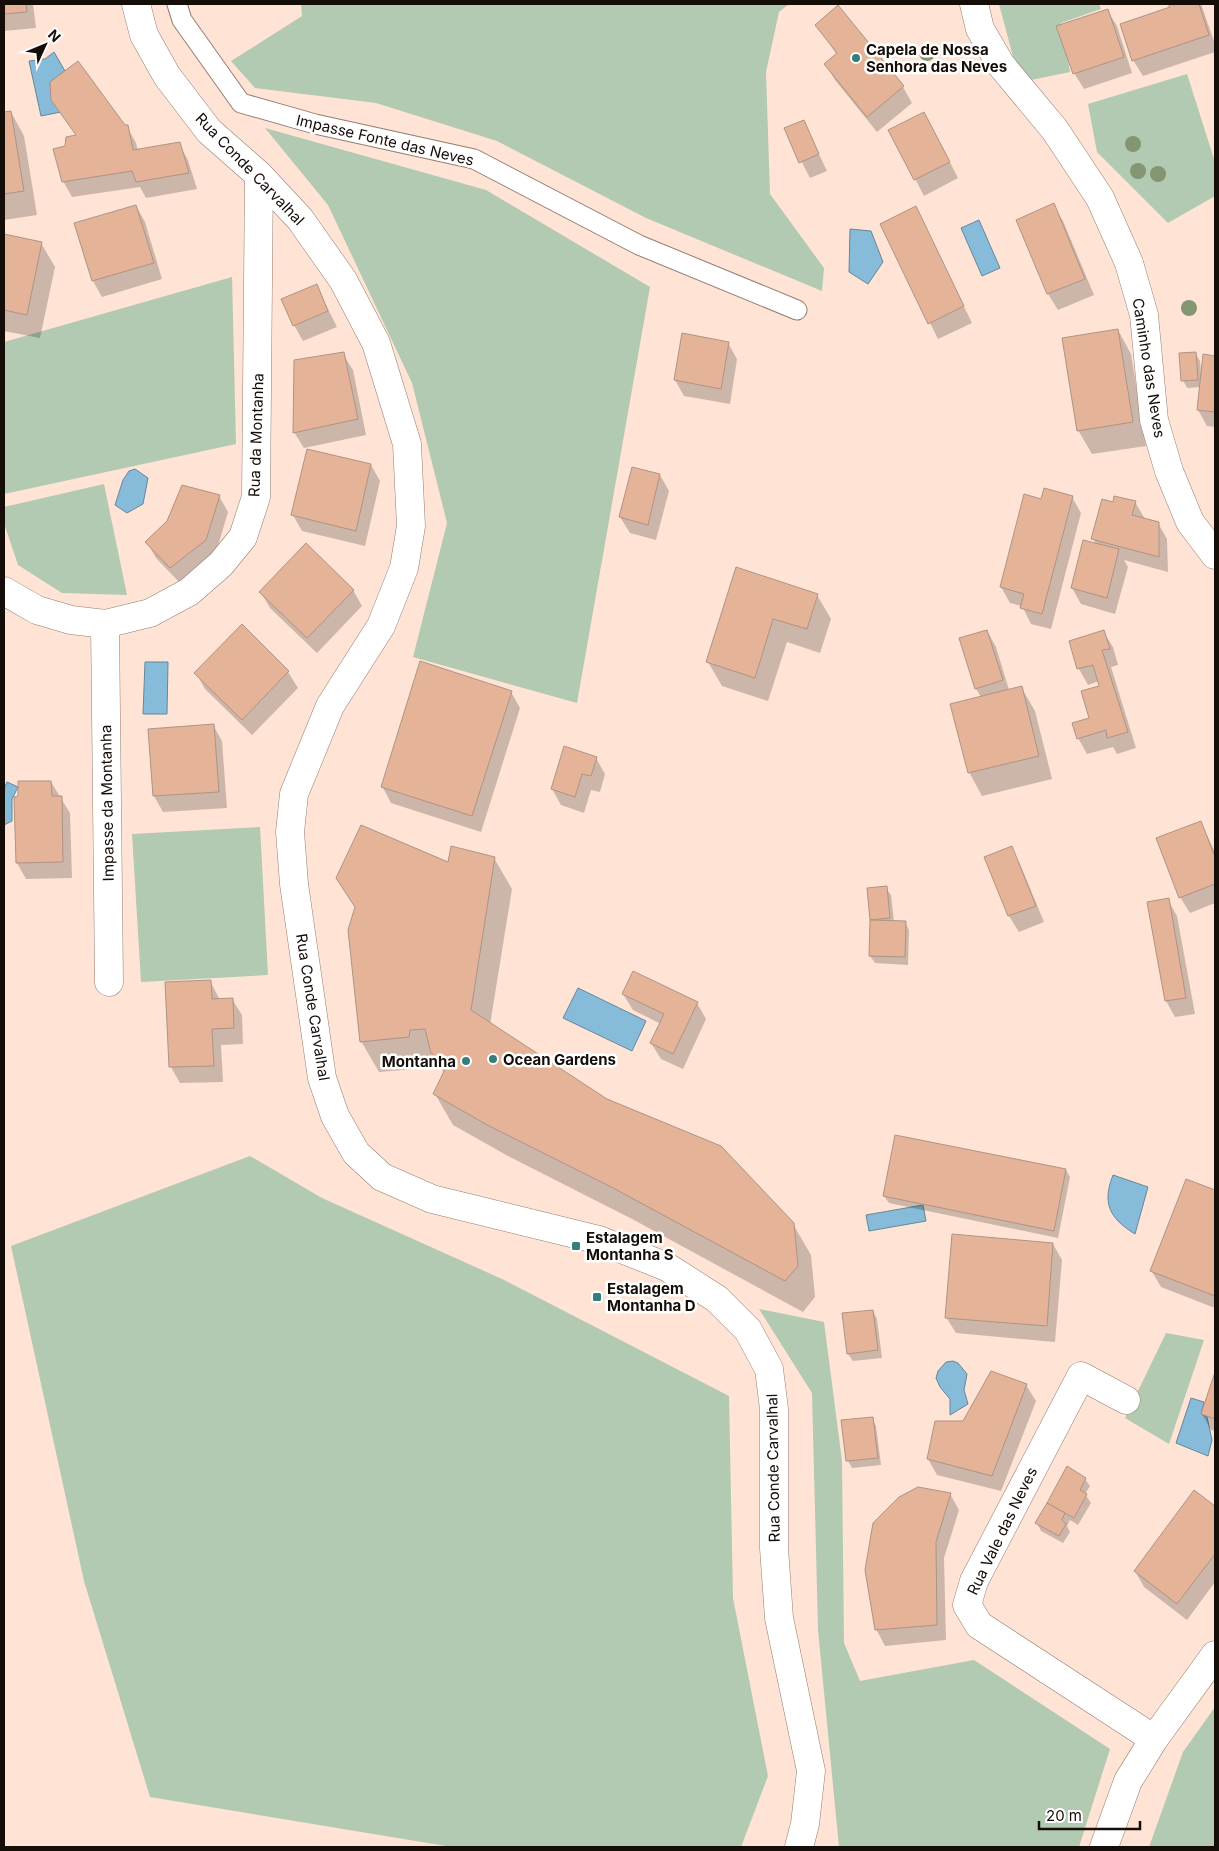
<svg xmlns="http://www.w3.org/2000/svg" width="1219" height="1851" viewBox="0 0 1219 1851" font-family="Inter,sans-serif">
<rect width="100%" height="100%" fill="#ffe3d4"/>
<g fill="#b2cab1">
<polygon points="301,4 789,4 779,12 766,72 770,194 824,268 822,291 646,218 497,141 376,103 255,88 231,61 302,16"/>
<polygon points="999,4 1099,4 1101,9 1061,23 1070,72 1031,80 1015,64"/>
<polygon points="1187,74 1215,162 1215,196 1168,223 1097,152 1088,104"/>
<polygon points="265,128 486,190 650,287 577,703 413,657 447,523 412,383 328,205"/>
<polygon points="232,277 236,444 4,494 4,342"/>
<polygon points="104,484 127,595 62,593 18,565 4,523 4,507"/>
<polygon points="260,827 268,975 141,982 132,834"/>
<polygon points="250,1156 322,1198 502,1279 729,1396 733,1598 768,1776 741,1847 452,1847 150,1797 84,1581 11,1246"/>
<polygon points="759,1309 824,1322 842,1461 844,1643 860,1681 974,1660 1110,1749 1079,1847 839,1847 818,1630 812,1393"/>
<polygon points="1166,1333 1204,1340 1169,1444 1125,1418"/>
<polygon points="1215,1707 1215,1847 1149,1847 1183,1752"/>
</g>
<g fill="#87bbda" stroke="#65879b">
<polygon points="54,52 65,71 50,82 52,100 61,112 41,116 29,61 45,59"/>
<polygon points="979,220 1000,268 982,276 961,228"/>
<polygon points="850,229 871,231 883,262 868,284 849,272"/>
<polygon points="135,469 148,478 143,504 127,513 115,505 123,480 129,471"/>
<polygon points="145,662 168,662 167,714 143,714"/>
<polygon points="7,782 18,787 12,799 12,821 4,825 4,789"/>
<polygon points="578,988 646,1021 632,1051 563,1018"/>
<path d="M1113,1175L1148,1187L1135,1234C1109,1218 1102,1203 1113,1175Z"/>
<polygon points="923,1205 926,1221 869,1231 866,1215"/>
<polygon points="953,1361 958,1363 967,1374 964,1390 968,1404 950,1415 950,1399 940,1387 936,1378 938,1371 946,1362"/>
<polygon points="1191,1398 1204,1402 1201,1414 1207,1417 1212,1440 1208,1456 1176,1443"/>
</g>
<g fill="#0003">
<polygon points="4,4 33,4 36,28 4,31"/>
<polygon points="1170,4 1201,4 1215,44 1215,52 1143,76 1133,60 1171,8"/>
<polygon points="838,7 903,87 912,103 877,132 835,80 826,64 837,55 817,25"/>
<polygon points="1107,10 1117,26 1132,73 1084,89 1074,73"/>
<polygon points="53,99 127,127 136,143 138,151 179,144 188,160 197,189 146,198 140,187 72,197 63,181 67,147 77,136"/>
<polygon points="11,112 24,136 37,215 4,220 4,113"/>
<polygon points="803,121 827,171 810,178 785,129"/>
<polygon points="933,129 958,178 924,196 890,130"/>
<polygon points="1053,205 1063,221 1094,295 1058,310 1048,294 1017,220"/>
<polygon points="136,206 145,222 162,279 102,297 93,281 76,224"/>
<polygon points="916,208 972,323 938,339 881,224"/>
<polygon points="4,235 41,243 55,267 40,338 4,331"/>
<polygon points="316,285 337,327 303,341 294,325"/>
<polygon points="1118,330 1131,354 1146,446 1092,454 1078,430"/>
<polygon points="728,343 737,359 730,404 684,396 675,380"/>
<polygon points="1195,353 1200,361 1201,374 1204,356 1215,357 1215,427 1207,426 1198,410 1201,387 1187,388 1183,380"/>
<polygon points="343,354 353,370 366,435 304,448 294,432"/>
<polygon points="371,465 380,481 365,546 302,531 293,515"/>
<polygon points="660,475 669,491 656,540 630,533 620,517"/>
<polygon points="219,496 228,512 215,556 180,583 156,558 147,542"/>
<polygon points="1072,497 1081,513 1051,629 1031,624 1022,606 1010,603 1001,587 1042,500"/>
<polygon points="1135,502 1145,519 1158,523 1167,539 1168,572 1124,560 1128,567 1115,614 1081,604 1072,588 1096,545 1093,538 1114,503"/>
<polygon points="737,569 817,595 831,619 820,653 787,642 768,701 722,686 708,662"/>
<polygon points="353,590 362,606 317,653 270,608 261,592"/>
<polygon points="242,626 288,672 298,688 252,735 205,689 196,673"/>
<polygon points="987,631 996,647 1009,690 1021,687 1035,711 1052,779 982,796 969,772 981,697 976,689"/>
<polygon points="1103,631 1113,647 1118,665 1111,667 1136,748 1117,754 1113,747 1087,754 1078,738 1091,718 1100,687 1099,681 1088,685 1079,669 1070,641"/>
<polygon points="511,692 520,708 481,832 391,803 382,786"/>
<polygon points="213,725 222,741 227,808 163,812 154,796 149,730"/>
<polygon points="596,758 605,774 600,792 591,790 584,813 561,805 552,789"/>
<polygon points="51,782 70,813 72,878 26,879 17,863 15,798"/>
<polygon points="1201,823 1215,852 1215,903 1190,913 1180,897 1158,839"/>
<polygon points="1011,848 1020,864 1044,922 1019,932 1009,916 986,857"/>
<polygon points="494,858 512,889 490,1025 793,1224 811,1255 815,1297 803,1312 634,1220 508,1156 453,1125 435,1094 444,1073 437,1060 427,1061 426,1068 379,1072 361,1041 356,909 338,878"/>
<polygon points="886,888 891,895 894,922 905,922 909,930 908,965 875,963 870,956 872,920 868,889"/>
<polygon points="1168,900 1177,916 1195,1014 1175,1017 1166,1001 1149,903"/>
<polygon points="210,981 220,1000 232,999 242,1015 243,1044 221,1045 223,1082 180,1083 171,1067"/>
<polygon points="623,994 697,1003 706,1019 683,1069 661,1059 651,1043 661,1024 633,1010"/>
<polygon points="1066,1170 1070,1177 1058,1238 889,1203 884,1196"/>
<polygon points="1187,1180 1215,1191 1215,1308 1161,1287 1151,1270"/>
<polygon points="1053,1244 1062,1260 1055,1342 956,1333 946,1317"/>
<polygon points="873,1311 877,1319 882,1358 853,1361 848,1354"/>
<polygon points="1215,1375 1215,1431 1211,1430 1202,1414"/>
<polygon points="1026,1385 1036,1401 1001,1491 937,1475 928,1459 964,1422"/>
<polygon points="872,1418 876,1426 881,1465 852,1468 848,1461"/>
<polygon points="1068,1468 1085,1479 1090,1486 1085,1494 1091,1503 1078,1525 1070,1520 1067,1526 1070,1532 1063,1543 1041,1531 1037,1523"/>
<polygon points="1194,1492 1215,1508 1215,1582 1187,1620 1144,1587 1135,1571"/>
<polygon points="950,1494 959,1510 944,1558 946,1640 885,1646 876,1629"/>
</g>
<g fill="#e5b397" stroke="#ad9486">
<polygon points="4,4 26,4 27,12 4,14"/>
<polygon points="1168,4 1199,4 1209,35 1132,61 1120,24 1170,7"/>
<polygon points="838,5 904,86 867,117 824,64 837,53 815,25"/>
<polygon points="1108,9 1124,57 1073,74 1056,26"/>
<polygon points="78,61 125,125 128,125 133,150 180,142 189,173 136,182 132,171 62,182 53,149 65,146 66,137 76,135 51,100 50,82"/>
<polygon points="11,111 24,191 4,194 4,112"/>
<polygon points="924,112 950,162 914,180 888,130"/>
<polygon points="804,120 819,154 799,163 784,128"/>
<polygon points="1054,203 1085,279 1047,294 1016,220"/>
<polygon points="136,205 154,263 92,281 74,223"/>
<polygon points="916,206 964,306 928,324 880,224"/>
<polygon points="4,234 42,242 27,315 4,310"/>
<polygon points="317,284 328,311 293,326 281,299"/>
<polygon points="1118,329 1133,422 1077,431 1062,338"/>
<polygon points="682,333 729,342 721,389 674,380"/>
<polygon points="344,352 358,419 293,433 294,360"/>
<polygon points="1196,352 1198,380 1181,381 1179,353"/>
<polygon points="1203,354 1215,356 1215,412 1197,410"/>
<polygon points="307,449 371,464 356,531 291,515"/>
<polygon points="632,467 660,474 648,525 619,517"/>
<polygon points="182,485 220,495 206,540 170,568 145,542 167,521"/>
<polygon points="1044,488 1073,496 1042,614 1020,608 1024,594 1000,587 1024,494 1041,499"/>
<polygon points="1114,496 1136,501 1132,515 1159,522 1159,557 1091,539 1102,499 1113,502"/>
<polygon points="1083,540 1119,549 1107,598 1071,588"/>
<polygon points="306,543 354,590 307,638 259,592"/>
<polygon points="736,567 818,594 807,629 773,619 755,678 706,662"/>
<polygon points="242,624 289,671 242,720 194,673"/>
<polygon points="987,630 1003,680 975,689 959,638"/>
<polygon points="1104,630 1110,649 1102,650 1128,732 1107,738 1106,730 1077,739 1072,723 1089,718 1081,691 1099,686 1093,665 1077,669 1069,641"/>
<polygon points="420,661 512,691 472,816 381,787"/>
<polygon points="1022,686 1039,756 968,773 950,704"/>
<polygon points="214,724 219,792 153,796 148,729"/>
<polygon points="564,746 597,757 591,776 582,774 575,797 551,789"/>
<polygon points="18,781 51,781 52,796 62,796 63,862 16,863 14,797 18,796"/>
<polygon points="1201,821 1215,857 1215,884 1179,898 1156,838"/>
<polygon points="361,825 448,862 451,846 495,857 471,1010 607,1099 721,1146 794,1223 798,1266 785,1281 615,1189 489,1126 433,1094 447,1065 431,1053 425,1029 410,1030 409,1037 360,1042 348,930 355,907 336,878"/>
<polygon points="1012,846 1036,906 1008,916 984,857"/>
<polygon points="887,886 890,918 870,920 867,888"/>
<polygon points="1169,898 1186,998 1165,1001 1147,902"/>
<polygon points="870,920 906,921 905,957 869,956"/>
<polygon points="633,971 698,1002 673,1054 650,1043 664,1014 622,994"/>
<polygon points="211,980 212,999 233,998 234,1028 212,1029 214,1066 169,1067 165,982"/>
<polygon points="895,1135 1066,1169 1054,1231 883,1196"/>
<polygon points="1186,1179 1215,1190 1215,1296 1150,1271"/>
<polygon points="952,1234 1053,1243 1047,1326 945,1318"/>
<polygon points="873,1310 878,1350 847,1354 842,1313"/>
<polygon points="991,1371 1027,1384 992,1476 927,1459 935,1421 963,1421"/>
<polygon points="1215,1372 1215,1419 1201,1414"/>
<polygon points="873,1417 878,1458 846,1461 841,1420"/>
<polygon points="1067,1466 1086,1478 1080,1490 1087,1494 1074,1518 1047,1503"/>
<polygon points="918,1487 951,1493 936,1542 937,1625 875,1630 865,1570 873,1523 899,1497"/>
<polygon points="1194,1490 1215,1506 1215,1554 1177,1604 1134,1571"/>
<polygon points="1047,1503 1065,1513 1062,1520 1066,1524 1059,1536 1035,1523"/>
</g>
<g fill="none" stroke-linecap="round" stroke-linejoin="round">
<g stroke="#957d70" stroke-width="21">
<polyline id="lane" points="177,4 182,20 241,103 315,124 474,159 639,245 797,310"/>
</g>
<g stroke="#957d70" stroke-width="29">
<g id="street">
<polyline points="974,4 980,29 1001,65 1055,130 1100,198 1129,263 1144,315 1154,420 1169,471 1190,522 1215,555"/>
<polyline points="4,591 37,610 71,620 105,624 150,613 189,592 221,564 243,537 256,497 259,175"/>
<polyline points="105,624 109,982"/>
<polyline points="1126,1400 1081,1376 974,1581 967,1605 979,1625 1154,1739"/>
<polyline points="1104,1847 1128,1781 1154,1739 1215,1655"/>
</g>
</g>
<g stroke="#957d70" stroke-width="29">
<polyline id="secondary" points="136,4 144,35 167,76 209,131 259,175 300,219 343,280 376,343 407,444 411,526 404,568 381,626 330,706 294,794 290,832 294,884 322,1078 335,1116 356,1153 382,1177 432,1199 599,1240 667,1267 717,1299 748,1330 769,1369 774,1409 774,1548 779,1618 811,1771 805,1824 799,1847"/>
</g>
<use href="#lane" stroke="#fff" stroke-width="19"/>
<use href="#street" stroke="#fff" stroke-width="28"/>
<use href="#secondary" stroke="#fff" stroke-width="28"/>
</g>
<g fill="#849572">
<circle cx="927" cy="53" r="8"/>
<circle cx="1133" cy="144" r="8"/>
<circle cx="1138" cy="171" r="8"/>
<circle cx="1158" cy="174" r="8"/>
<circle cx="1189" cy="308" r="8"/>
</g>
<g fill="#357e7c" stroke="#fff" stroke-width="2">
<circle cx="856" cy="58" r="5"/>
<circle cx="493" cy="1059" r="5"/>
<circle cx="466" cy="1061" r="5"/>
<rect x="571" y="1241" width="10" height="10" rx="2.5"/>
<rect x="592" y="1292" width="10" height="10" rx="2.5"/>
</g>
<g text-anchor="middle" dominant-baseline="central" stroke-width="5" stroke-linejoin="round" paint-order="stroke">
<g font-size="15" font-weight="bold" fill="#150d08" stroke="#fff" text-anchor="start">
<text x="866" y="49">Capela de Nossa<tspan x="866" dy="17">Senhora das Neves</tspan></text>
<text x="503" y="1059">Ocean Gardens</text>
<text x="456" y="1061" text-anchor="end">Montanha</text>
<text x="586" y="1237">Estalagem<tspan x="586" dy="17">Montanha S</tspan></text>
<text x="607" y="1288">Estalagem<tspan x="607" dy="17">Montanha D</tspan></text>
</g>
<g font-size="15" fill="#150d08" stroke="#fff">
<text transform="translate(385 140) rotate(13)">Impasse Fonte das Neves</text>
<text transform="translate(250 169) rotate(46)">Rua Conde Carvalhal</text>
<text transform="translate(1149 368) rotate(81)">Caminho das Neves</text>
<text transform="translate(256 435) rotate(-88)">Rua da Montanha</text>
<text transform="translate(107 803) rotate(-91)">Impasse da Montanha</text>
<text transform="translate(313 1007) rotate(81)">Rua Conde Carvalhal</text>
<text transform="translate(773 1468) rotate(-91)">Rua Conde Carvalhal</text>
<text transform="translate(1002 1531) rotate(-64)">Rua Vale das Neves</text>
</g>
</g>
<rect width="1219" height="1851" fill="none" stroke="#150d08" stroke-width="10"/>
<g transform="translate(45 45) rotate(46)" stroke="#ffffff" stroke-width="4" paint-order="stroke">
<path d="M0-4L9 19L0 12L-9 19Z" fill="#150d08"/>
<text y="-8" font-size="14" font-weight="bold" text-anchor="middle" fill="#150d08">N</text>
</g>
<path d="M1039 1821v8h101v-8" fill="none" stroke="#150d08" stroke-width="2.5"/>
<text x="1046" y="1821" font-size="15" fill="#150d08" stroke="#ffffff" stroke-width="4" paint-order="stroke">20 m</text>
</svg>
